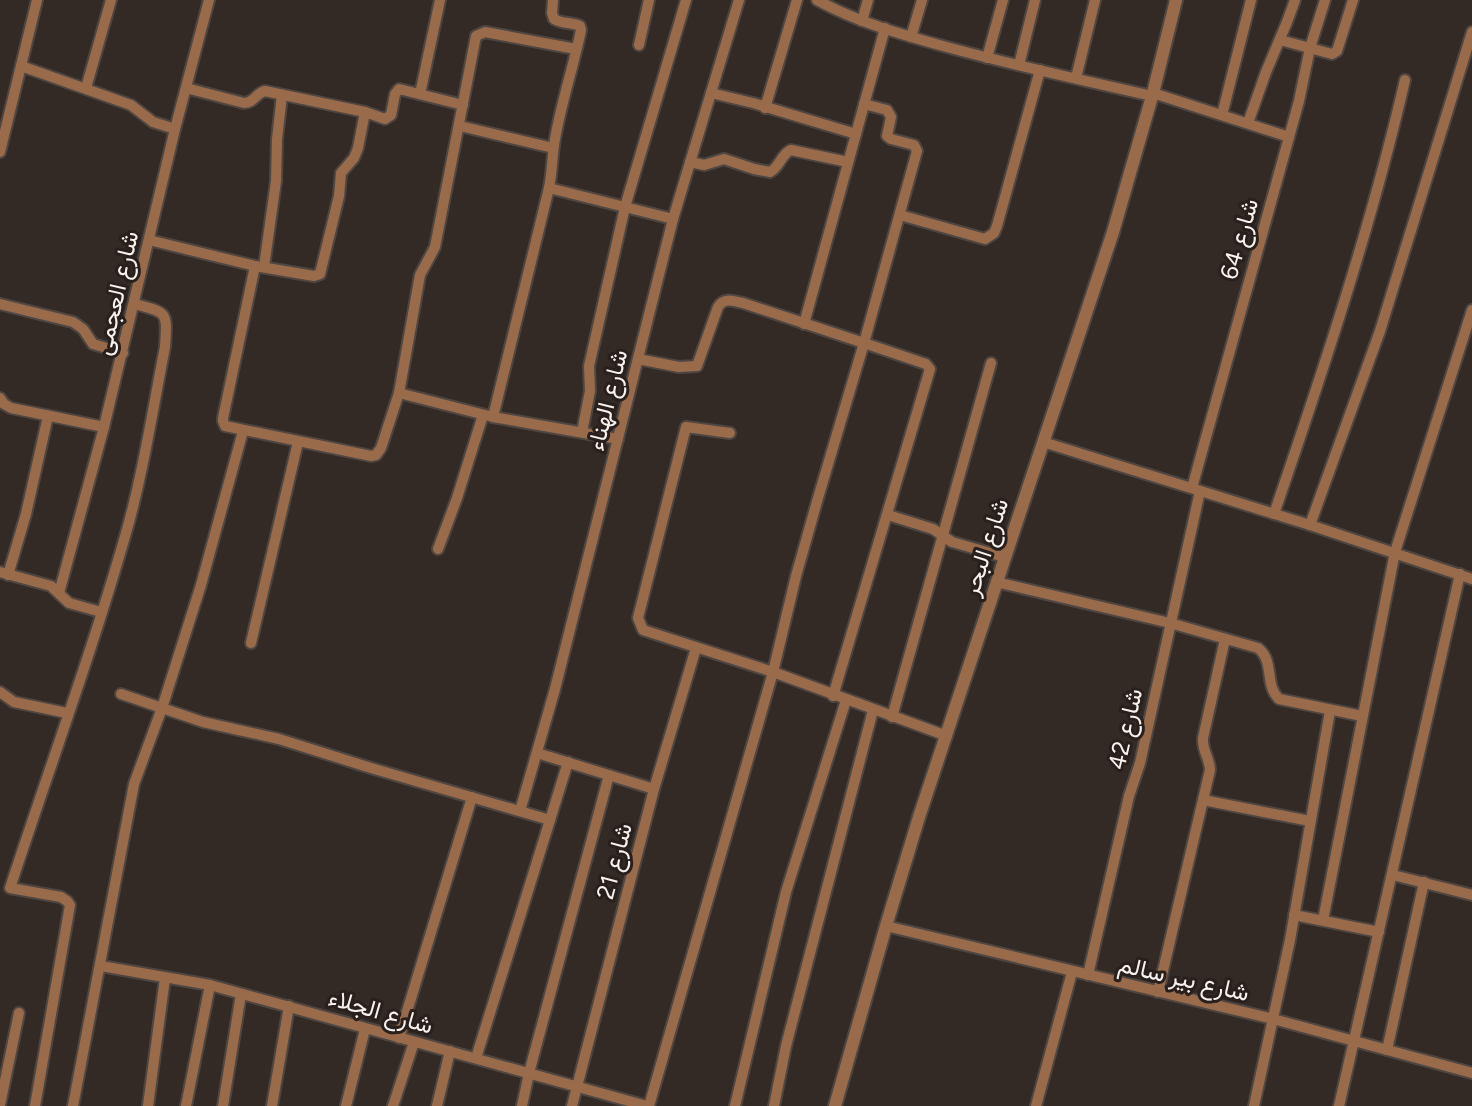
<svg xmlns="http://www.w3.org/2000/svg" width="1472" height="1106" viewBox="0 0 1472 1106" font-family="Figtree,Vazirmatn,sans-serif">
<rect width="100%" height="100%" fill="#332a26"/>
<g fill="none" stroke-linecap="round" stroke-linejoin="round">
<g stroke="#4f4642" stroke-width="14">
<g id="minor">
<path d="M817,0C857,22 900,34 943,46C1012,65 1082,80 1152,96"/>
<polyline points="862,21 868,0"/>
<polyline points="911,37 922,0"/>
<polyline points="1280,40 1332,54 1337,51 1353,0"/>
<polyline points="639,45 649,0"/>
<polyline points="987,58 1003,0"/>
<polyline points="1019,65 1035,0"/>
<polyline points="21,66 131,105 153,122 175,129"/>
<polyline points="1076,78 1095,0"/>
<polyline points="86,88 111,0"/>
<path d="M186,88L244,103C254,103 256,93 265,91L365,112L385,119L391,115L395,94L399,89L463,105"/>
<polyline points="711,93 753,103 856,134"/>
<polyline points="1153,93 1289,137"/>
<polyline points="420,94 440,0"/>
<polyline points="765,108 797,0"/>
<polyline points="1222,115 1251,0"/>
<polyline points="1248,123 1266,72 1287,22 1295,0"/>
<polyline points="460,126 553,148"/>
<polyline points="0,152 37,0"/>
<path d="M690,162L704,165L724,159L754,169L770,172C780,167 781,154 791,150L848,162"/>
<polyline points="549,188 673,219"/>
<polyline points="900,215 985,239 994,233 997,226 1040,70"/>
<polyline points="149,240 255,266 223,418 223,421 225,426 371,456 376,455 381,448 399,393 420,275 435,247 476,36 485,32 576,49"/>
<polyline points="255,266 314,276 320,274 339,196 341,173 354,158 358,148 365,112"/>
<polyline points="264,267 276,181 277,139 282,95"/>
<polyline points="0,304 73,322 83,329 93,344 123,353"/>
<polyline points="804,324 885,28"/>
<path d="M638,359L679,367L697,366L718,307C724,297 733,301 743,303L864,343L917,151L914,145L891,139L887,136L891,117L887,110L864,104"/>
<path d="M399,393L493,417L549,188C552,173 552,160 554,145C560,106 573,69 581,30L580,26C572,22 562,24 554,19L552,13L553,0"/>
<polyline points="0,398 4,404 11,408 104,427"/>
<polyline points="493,417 618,439"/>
<polyline points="582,432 590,391 589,366 625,207 686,0"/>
<polyline points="730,433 686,427 638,618 643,630 773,672 947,736"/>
<polyline points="1043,442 1310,525 1472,579"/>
<polyline points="1192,488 1299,101 1310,48 1325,0"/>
<path d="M1274,514C1323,371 1371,227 1405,80"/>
<polyline points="888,515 933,529 952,542 1004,557"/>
<polyline points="1310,525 1380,331 1472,32"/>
<polyline points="438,549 457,498 483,415"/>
<polyline points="0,572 51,586 69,603 101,612"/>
<polyline points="8,575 26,514 48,416"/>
<path d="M996,582L1170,623L1258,648C1275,661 1264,685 1279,699L1362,716"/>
<polyline points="59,593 104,427 175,129 209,0"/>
<polyline points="251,643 298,442"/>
<polyline points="0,692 14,702 67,713"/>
<polyline points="121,694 203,722 279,739 371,768 550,820"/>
<polyline points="892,717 991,363"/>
<polyline points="537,753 654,789"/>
<polyline points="1203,800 1310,821"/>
<polyline points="520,811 555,689 673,219 739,0"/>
<polyline points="1393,875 1472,895"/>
<polyline points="1294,915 1379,932"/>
<polyline points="1323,920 1395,552 1472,310"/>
<polyline points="886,926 1273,1019 1472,1073"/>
<polyline points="101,966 210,985 647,1106"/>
<polyline points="1088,975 1129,796 1140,763 1200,491"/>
<path d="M1158,992L1210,770C1210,759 1202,751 1203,738L1225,639"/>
<polyline points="399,1038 472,797"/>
<polyline points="1387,1050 1424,882"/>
<polyline points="476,1058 568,762"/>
<polyline points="0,1105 19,1013"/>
<path d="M35,1106L70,905L67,901L61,897L10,888C49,769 92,652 126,533C143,474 153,408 165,347C167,312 169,313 135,304"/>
<polyline points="73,1106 134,784 162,708 201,585 243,431"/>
<polyline points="148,1106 165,978"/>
<polyline points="186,1106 210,985"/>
<polyline points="223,1106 241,994"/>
<polyline points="272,1106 289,1006"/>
<polyline points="346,1106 365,1029"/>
<polyline points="393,1106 414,1042"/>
<polyline points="437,1106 450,1051"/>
<polyline points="522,1106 529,1073 609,775"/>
<polyline points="572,1106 654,789 696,648"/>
<polyline points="649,1106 773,672 796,576 818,498 864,343 926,364 930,369 833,696"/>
<polyline points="735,1106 786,892 846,700"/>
<polyline points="774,1106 786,1046 873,710"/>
<polyline points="1036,1106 1072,972"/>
<polyline points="1254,1106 1290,940 1330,711"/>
<polyline points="1339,1106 1460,574"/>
</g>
</g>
<g stroke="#4f4642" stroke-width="16">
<polyline id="tertiary" points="835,1106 886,926 919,817 1113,232 1153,93 1176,0"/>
</g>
<use href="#minor" stroke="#9a6b4b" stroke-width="10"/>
<use href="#tertiary" stroke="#9a6b4b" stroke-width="12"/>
</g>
<g text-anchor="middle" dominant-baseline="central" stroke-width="6" stroke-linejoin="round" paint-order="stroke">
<g font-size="24" fill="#f8f2ef" stroke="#29201d">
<text transform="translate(1239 239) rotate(-74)">شارع 64</text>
<text transform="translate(116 293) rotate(-77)">شارع العجمى</text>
<text transform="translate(607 400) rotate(-76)">شارع الهناء</text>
<text transform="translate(985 547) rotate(-72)">شارع البحر</text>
<text transform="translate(1125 729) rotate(-77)">شارع 42</text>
<text transform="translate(614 861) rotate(-75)">شارع 21</text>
<text transform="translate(1184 978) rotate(13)">شارع بير سالم</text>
<text transform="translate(381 1011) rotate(16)">شارع الجلاء</text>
</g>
</g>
</svg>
